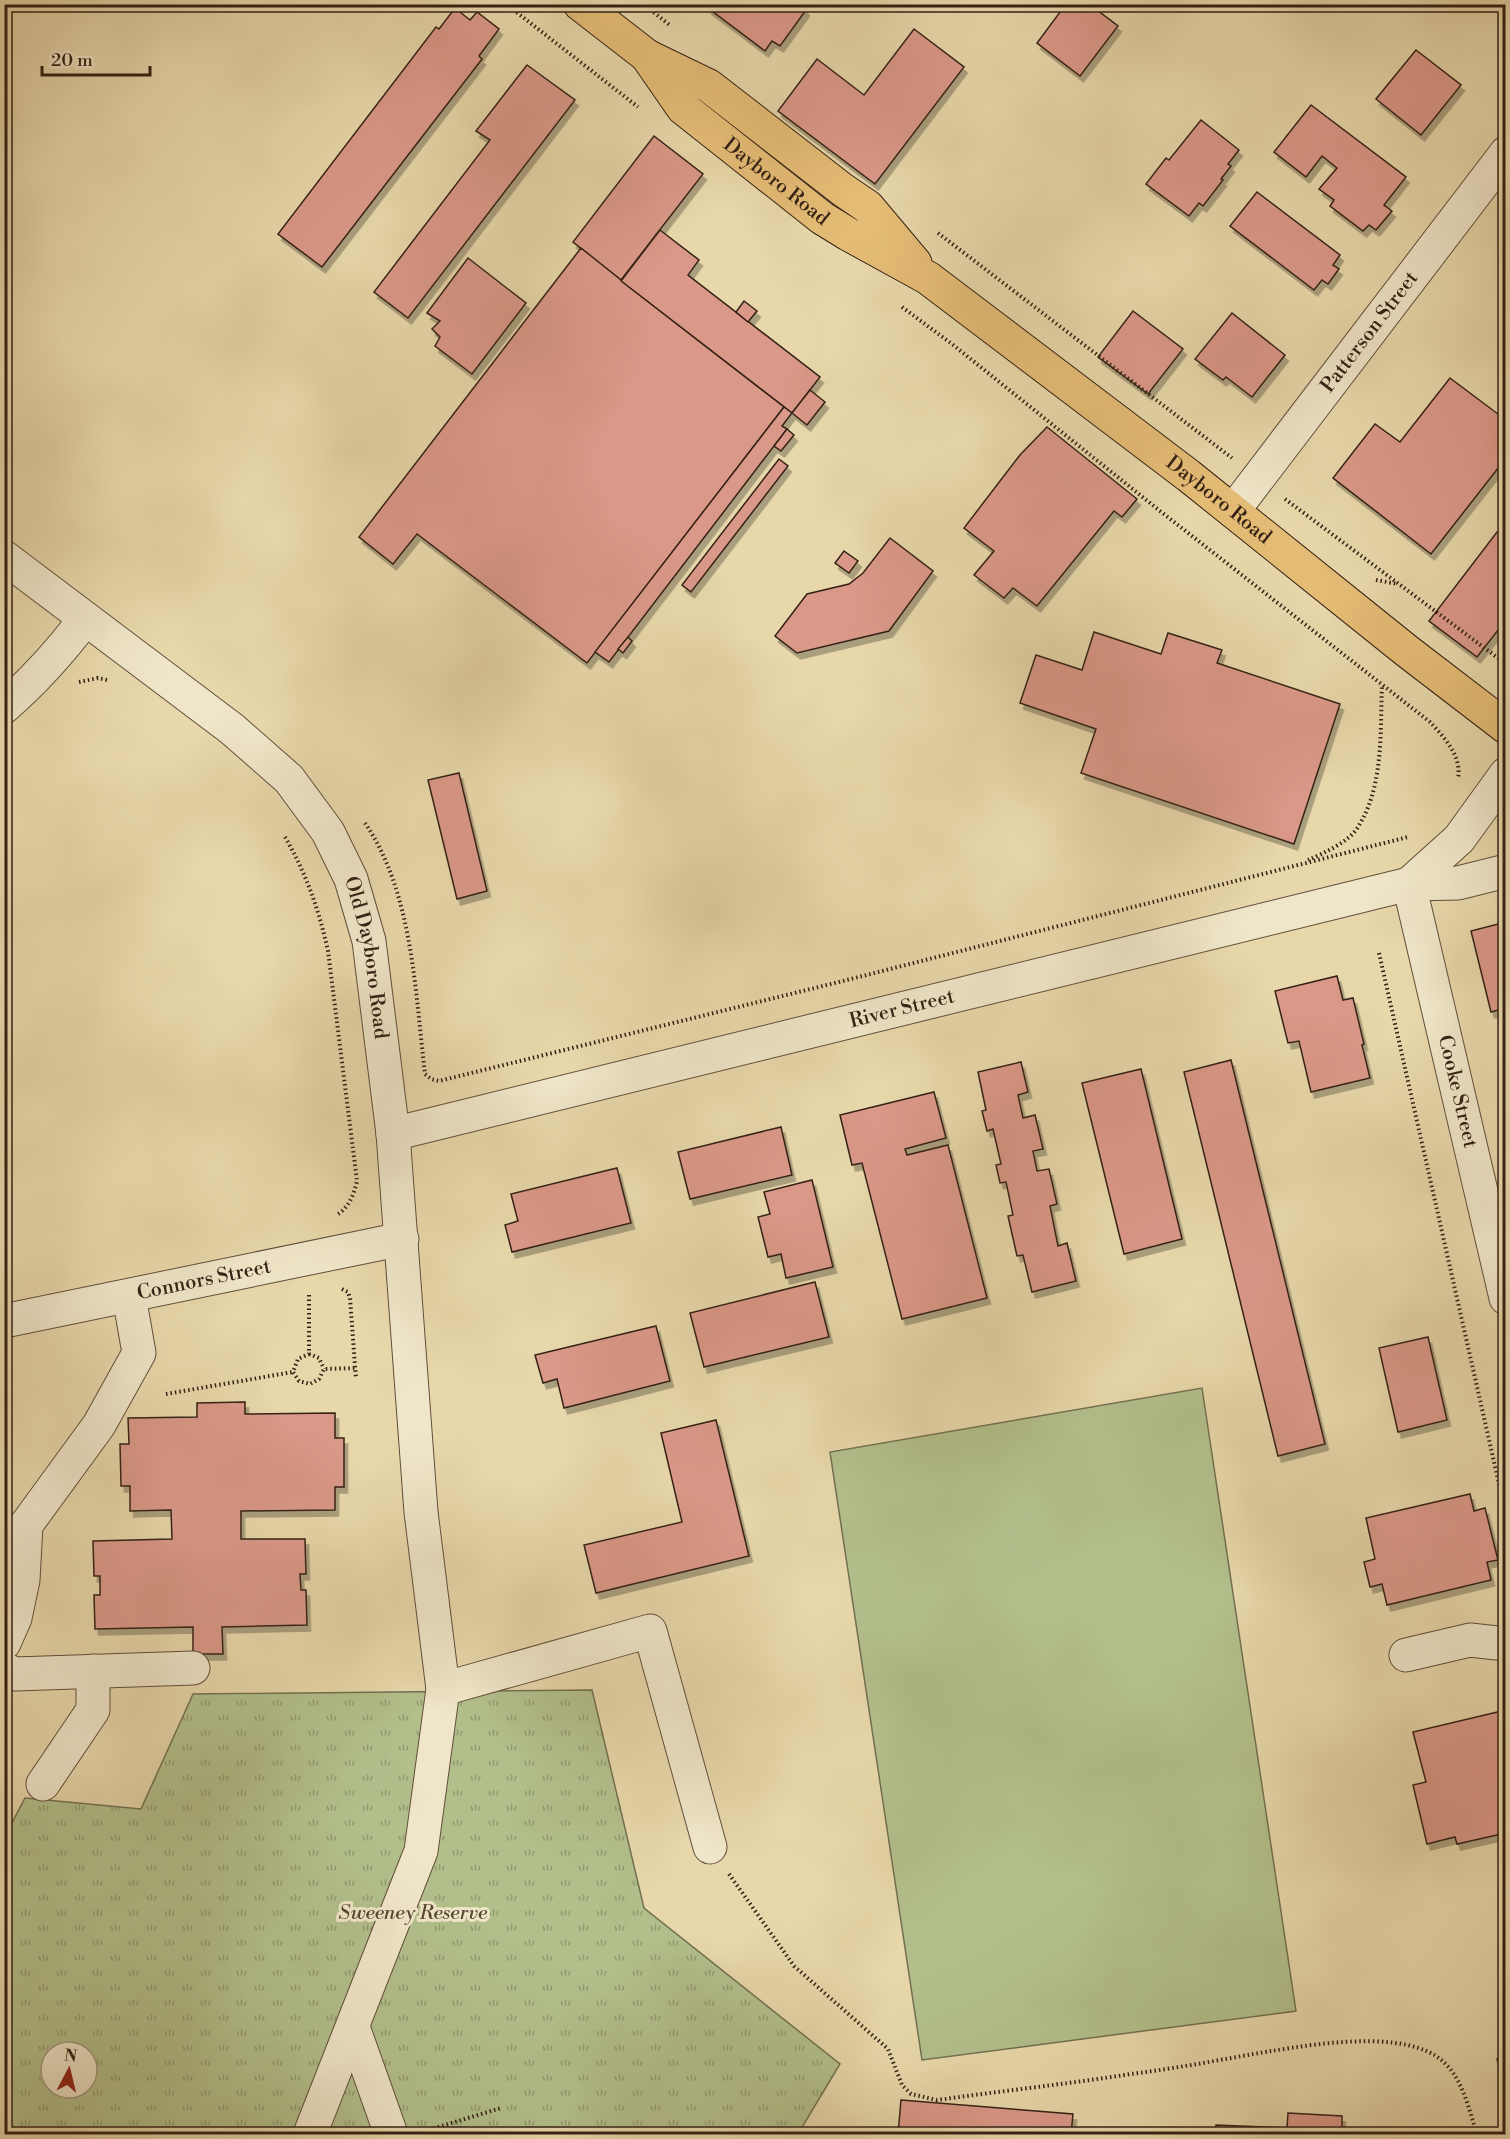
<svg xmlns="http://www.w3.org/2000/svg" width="1510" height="2139" viewBox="0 0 1510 2139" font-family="'Libre Bodoni',serif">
<defs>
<pattern id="grass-tufts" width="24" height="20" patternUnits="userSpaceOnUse" patternTransform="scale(1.5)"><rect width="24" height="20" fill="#b2bf8b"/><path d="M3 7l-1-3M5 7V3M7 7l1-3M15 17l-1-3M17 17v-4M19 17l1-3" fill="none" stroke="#929b70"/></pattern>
<filter id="shadow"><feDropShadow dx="3.5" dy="6" stdDeviation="0" flood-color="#0004"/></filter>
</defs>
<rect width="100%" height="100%" fill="#e7d7aa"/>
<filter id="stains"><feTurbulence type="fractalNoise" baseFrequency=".00333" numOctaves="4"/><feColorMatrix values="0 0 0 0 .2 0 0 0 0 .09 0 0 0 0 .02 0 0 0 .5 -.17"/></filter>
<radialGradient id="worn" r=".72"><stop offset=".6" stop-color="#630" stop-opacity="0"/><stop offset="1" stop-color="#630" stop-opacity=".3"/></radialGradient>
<path fill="url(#grass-tufts)" stroke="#737050" stroke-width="1.5" fill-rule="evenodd" d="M592,1690L644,1908L840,2064L798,2134H5L4,1838L25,1798L141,1809L193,1694ZM51,2052H87V2088H51Z"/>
<polygon fill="#b2bf8b" stroke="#737050" stroke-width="1.5" points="1202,1388 1296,2011 922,2060 830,1452"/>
<g fill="#da9888" stroke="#342115" stroke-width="1.5" filter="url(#shadow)">
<polygon points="711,4 801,4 806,10 780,46 772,41 765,51 708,8"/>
<polygon points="1066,4 1089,4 1118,26 1080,76 1037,43"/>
<polygon points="455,8 470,20 477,12 499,29 479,56 482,59 322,267 278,234 436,27 439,29"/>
<polygon points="914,29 964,67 875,184 778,111 817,59 864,95"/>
<polygon points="1416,50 1461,85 1421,135 1376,99"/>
<polygon points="527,65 575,100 408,318 374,292 490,140 476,131"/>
<polygon points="1311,105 1406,177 1384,205 1392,211 1376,230 1369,225 1363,231 1330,206 1334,200 1319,189 1337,168 1322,156 1306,177 1274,152"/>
<polygon points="1201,120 1239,150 1228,164 1231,166 1221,179 1223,180 1203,206 1199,203 1189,216 1146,184 1166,158 1169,160"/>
<polygon points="654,136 703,174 621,280 573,242"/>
<polygon points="1257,192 1340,255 1333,265 1339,269 1328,284 1322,280 1314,290 1230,226"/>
<polygon points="660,230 699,260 688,275 820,377 792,413 621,281"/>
<polygon points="581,248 621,280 621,281 784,407 587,663 417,534 393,564 359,537"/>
<polygon points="468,258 526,303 472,374 435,346 440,337 432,329 440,321 427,313"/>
<polygon points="744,301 757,311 748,322 736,312"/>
<polygon points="1133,311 1183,349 1148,394 1098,357"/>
<polygon points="1232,313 1285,355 1252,397 1226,377 1223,380 1195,359"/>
<polygon points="1450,378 1506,420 1506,458 1431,554 1333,478 1375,424 1400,442"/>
<polygon points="810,390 825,402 807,425 792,413"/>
<polygon points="784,407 792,413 782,426 787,429 609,662 595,652"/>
<polygon points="1047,427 1137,499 1122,517 1114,511 1037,606 1013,588 1004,598 974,575 994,551 964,528 1020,455"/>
<polygon points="787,429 794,435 781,451 774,446"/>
<polygon points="779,459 788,466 691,592 682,585"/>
<polygon points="1497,532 1506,539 1506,620 1477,657 1429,621"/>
<polygon points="890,538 933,571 889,631 797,653 775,636 807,594 849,584 863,573"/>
<polygon points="844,551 858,561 849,573 835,563"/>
<polygon points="1094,632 1161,654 1168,633 1222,650 1217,663 1340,704 1294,844 1081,773 1096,729 1020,703 1036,655 1082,670"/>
<polygon points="628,637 632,641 623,653 618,649"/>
<polygon points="459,773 487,891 457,899 428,780"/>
<polygon points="1506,922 1506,1008 1491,1012 1471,931"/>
<polygon points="1337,976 1343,1000 1353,998 1364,1044 1362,1045 1370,1078 1311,1092 1299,1041 1288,1043 1275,991"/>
<polygon points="1231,1060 1325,1444 1278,1456 1184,1072"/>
<polygon points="1021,1062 1028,1092 1018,1095 1023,1118 1035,1115 1043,1149 1033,1151 1037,1171 1049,1169 1057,1204 1050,1206 1058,1246 1067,1243 1076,1281 1032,1292 1023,1255 1017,1256 1008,1216 1013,1215 1006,1182 1000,1183 996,1165 1001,1164 993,1129 987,1131 982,1111 986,1110 978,1072"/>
<polygon points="1141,1069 1182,1239 1124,1254 1082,1083"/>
<polygon points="934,1092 946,1138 905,1149 907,1155 948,1145 987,1298 902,1319 862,1163 852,1165 840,1115"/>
<polygon points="781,1127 792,1175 690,1199 678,1152"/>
<polygon points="617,1168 631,1223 512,1252 505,1225 518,1221 511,1194"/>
<polygon points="812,1180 833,1267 786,1278 781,1254 768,1257 758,1217 770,1214 764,1192"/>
<polygon points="815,1282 829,1337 704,1367 690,1313"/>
<polygon points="656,1326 670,1381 564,1408 557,1379 543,1383 535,1355"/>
<polygon points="1428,1337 1447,1420 1398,1432 1379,1348"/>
<polygon points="245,1402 245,1414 335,1413 335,1438 344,1438 344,1487 335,1487 335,1510 241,1511 241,1539 305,1539 306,1574 300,1574 301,1590 306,1590 307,1625 222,1627 223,1654 193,1654 193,1627 95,1629 94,1595 100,1595 100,1576 94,1576 93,1541 172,1539 171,1510 130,1511 130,1486 121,1486 120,1444 129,1444 128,1418 197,1417 197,1403"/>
<polygon points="716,1420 749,1556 596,1593 584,1545 682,1522 661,1433"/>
<polygon points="1470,1494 1474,1511 1485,1508 1498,1560 1487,1562 1491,1580 1387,1605 1382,1584 1370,1587 1364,1562 1375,1559 1366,1518"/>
<polygon points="1506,1710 1506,1784 1501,1785 1506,1805 1506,1833 1457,1844 1455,1837 1427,1844 1413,1785 1426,1782 1413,1732"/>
<polygon points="1506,2057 1506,2092 1497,2059"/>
<polygon points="901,2100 1073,2114 1071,2134 898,2134"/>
<polygon points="1288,2113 1342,2116 1342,2129 1397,2132 1397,2134 1215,2134 1216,2125 1287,2128"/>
</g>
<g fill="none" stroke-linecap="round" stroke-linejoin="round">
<g stroke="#614e3a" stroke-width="35">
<g id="minor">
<path id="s1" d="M1233,511L1506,153"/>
<path id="s2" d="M4,557L232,729L289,779L328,832L351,879L369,941L393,1134L421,1512L443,1689L421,1851L310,2134"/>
<path d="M4,707C35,680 61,651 85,619"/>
<path id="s3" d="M1409,884L1506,1298"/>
<polyline points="1409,884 1459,839 1506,774"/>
<path id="s4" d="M393,1134L1409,884L1458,883L1506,871"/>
<path id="s5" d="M4,1321L402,1239"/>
<polyline points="4,1643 15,1618 23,1580 26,1525 99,1425 139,1353 129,1296"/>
<polyline points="1406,1655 1470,1640 1506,1644"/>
<polyline points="4,1669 15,1674 193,1668"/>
<polyline points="443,1689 650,1631 710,1847"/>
<polyline points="43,1784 93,1710 93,1671"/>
<polyline points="353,2027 391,2134"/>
</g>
</g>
<g stroke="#342115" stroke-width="35">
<g id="major">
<polyline points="580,4 647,56 709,86 843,190 868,207 915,263"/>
<path id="s6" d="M647,56L683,108L822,218L848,234L928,278L1189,476L1407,651L1506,727"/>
</g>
</g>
<g stroke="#342115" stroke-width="4" stroke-dasharray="1.5 3" stroke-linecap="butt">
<polyline points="506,4 638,107"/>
<polyline points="643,4 671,26"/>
<polyline points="938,233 1232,458"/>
<path d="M902,307L952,344L1160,511L1430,722C1444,737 1462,756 1458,778"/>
<polyline points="1285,499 1506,664"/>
<polyline points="1376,580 1398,584"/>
<polyline points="79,682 98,678 107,680"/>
<path d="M365,823C413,893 415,992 425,1074L431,1079L439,1081L843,981L1408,837"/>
<path d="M285,837C306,873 319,910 328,951L357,1181C354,1194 349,1207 338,1214"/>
<path d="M1308,860C1324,853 1349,842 1358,827C1384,786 1380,732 1382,686"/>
<polyline points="1379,953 1506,1515"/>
<polyline points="342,1289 348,1292 350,1298 356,1379"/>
<polyline points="309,1295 309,1354 298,1359 293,1372 299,1381 310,1384 319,1379 324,1369 356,1368"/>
<polyline points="309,1354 319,1358 324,1369"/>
<polyline points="166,1394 293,1372"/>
<path d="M729,1874L794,1966L888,2049L902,2085L911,2094L937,2100C1002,2091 1067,2084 1131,2074C1170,2069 1209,2062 1248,2055C1296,2047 1392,2028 1436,2056C1462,2073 1468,2107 1477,2134"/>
<polyline points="425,2131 501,2108"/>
</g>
<use href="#minor" stroke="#efe5c8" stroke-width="33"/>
<use href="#major" stroke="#e4bc75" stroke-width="33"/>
</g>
<g text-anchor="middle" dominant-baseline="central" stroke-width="6" stroke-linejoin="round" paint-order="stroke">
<g font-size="20" fill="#342115" stroke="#efe5c8">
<text stroke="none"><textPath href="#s6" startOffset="182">Dayboro Road</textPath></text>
<text stroke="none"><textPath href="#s1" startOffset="225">Patterson Street</textPath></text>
<text stroke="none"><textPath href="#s6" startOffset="728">Dayboro Road</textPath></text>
<text stroke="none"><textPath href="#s2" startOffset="560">Old Dayboro Road</textPath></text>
<text stroke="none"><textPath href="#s4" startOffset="524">River Street</textPath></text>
<text stroke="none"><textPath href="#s3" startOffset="213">Cooke Street</textPath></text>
<text stroke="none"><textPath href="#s5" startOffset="204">Connors Street</textPath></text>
</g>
<g font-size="20" font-style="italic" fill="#544832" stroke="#efe5c8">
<text x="413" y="1913">Sweeney Reserve</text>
</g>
</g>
<rect width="1510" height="2139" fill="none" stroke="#e7d7aa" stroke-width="24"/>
<rect x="6" y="6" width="1498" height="2127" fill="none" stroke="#342115" stroke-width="3"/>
<rect x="12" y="12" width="1486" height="2115" fill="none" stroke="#342115" stroke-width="1.5"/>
<g transform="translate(69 2070) rotate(7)"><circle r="28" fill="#efe5c8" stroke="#a49780" stroke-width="1.5"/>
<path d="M0-4.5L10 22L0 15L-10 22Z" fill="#8f2418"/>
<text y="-9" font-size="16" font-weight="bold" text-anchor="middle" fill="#342115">N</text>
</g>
<path d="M42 66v9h108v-9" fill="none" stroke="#342115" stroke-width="3"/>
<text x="51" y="66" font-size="18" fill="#342115" stroke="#efe5c8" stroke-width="4.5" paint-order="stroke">20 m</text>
<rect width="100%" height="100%" filter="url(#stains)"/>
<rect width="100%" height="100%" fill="url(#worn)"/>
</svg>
